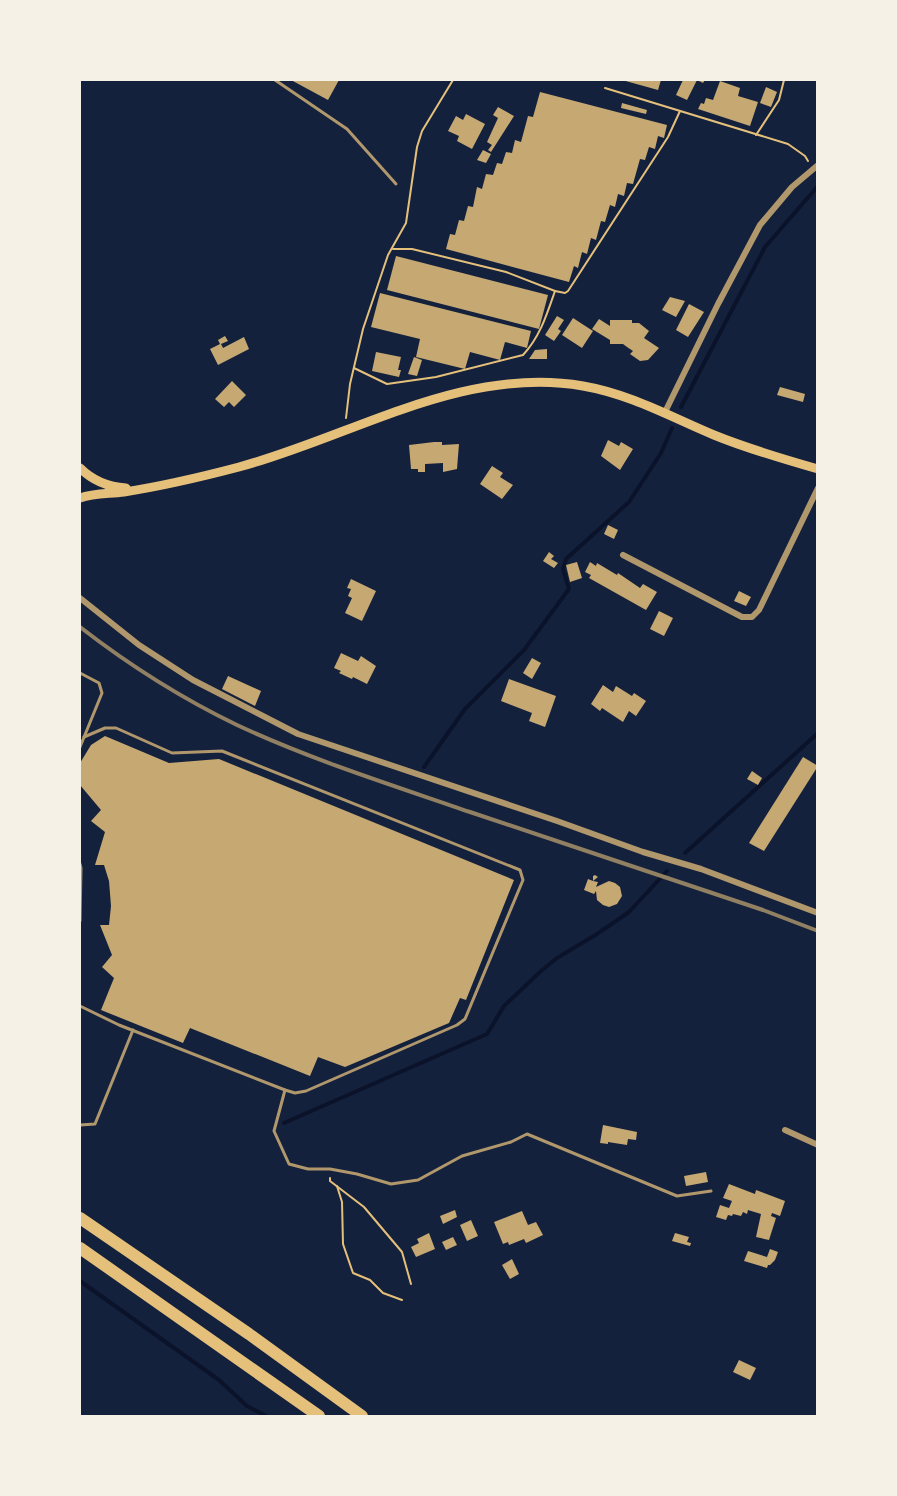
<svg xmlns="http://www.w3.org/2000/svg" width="897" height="1496" viewBox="0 0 897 1496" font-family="'DejaVu Sans',sans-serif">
<rect width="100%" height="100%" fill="#14213d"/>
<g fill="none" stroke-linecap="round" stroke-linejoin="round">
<g stroke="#0b132b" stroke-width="4">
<polyline points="681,407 765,247 818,186"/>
<polyline points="424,767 465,709 524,650 569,589 563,569 566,559 629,502 661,453 672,428"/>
<polyline points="685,853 818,733"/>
<polyline points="284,1123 487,1034 504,1006 541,971 557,958 597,934 629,912 667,871"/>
<polyline points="80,1281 219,1380 247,1406 266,1416"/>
</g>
</g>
<g fill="#c6a872">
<polygon points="291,80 339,80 328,100"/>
<polygon points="622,80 661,80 658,90"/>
<polygon points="683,80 705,80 703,83 697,80 687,100 676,95"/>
<polygon points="720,81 740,88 738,96 758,102 750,126 698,109 701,103 704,104 706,98 713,100"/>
<polygon points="766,87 777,92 771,107 760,103"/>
<polygon points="540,92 667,125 664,138 658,136 655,149 649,147 645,160 640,159 633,184 627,183 624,196 618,194 615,207 610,205 605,222 601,221 596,240 591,238 587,254 582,252 578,268 574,266 569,282 446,249 450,234 455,235 459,220 464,221 468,206 473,207 477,187 482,189 486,174 493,175 497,163 502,164 506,152 512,153 515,140 521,142 528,116 533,117"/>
<polygon points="622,103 647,110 646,114 621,108"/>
<polygon points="498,107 514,116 491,152 488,150 492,145 487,142 498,118 493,115"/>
<polygon points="466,114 485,124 472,149 457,141 459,136 448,131 456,116 463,120"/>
<polygon points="483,150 491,154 486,163 477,160"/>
<polygon points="396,256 548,295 539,329 387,290"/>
<polygon points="380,293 531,331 527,348 505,342 500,360 470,352 465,369 416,357 420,339 371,327"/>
<polygon points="670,297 685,301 676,317 662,310"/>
<polygon points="689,304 704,312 688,337 676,330"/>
<polygon points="557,316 564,320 558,329 561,331 554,341 545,335"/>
<polygon points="573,318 593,331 582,348 562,335"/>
<polygon points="599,319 610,326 610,320 632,320 632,323 639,323 649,331 644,338 659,348 648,360 640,361 630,354 633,351 627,347 623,344 610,344 610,340 592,329"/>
<polygon points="225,336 228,341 221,344 223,348 244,337 249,349 218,365 210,349 220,344 218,340"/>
<polygon points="547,349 547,359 529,359 535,350"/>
<polygon points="376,352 401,357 398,370 401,370 399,377 372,371"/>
<polygon points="414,357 422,360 417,376 408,374"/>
<polygon points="232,381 246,395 234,407 229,402 224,407 215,399"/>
<polygon points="780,387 805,394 803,402 777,395"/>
<polygon points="608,440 619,446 621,442 633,449 620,470 601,456"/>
<polygon points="434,442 442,442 442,445 459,444 457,469 443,472 443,463 425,464 425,472 418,472 418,469 411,469 409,445"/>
<polygon points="492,466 503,473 500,477 513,485 502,499 480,484"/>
<polygon points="608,525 618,530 614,539 604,534"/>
<polygon points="549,552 554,556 551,559 558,563 554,568 543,561"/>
<polygon points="577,562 582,578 570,582 566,565"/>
<polygon points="590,562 596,566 597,563 617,575 618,573 640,588 643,584 657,592 646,610 589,578 591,575 585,572"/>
<polygon points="351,579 376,591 362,621 345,613 352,598 348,596 351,589 347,588"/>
<polygon points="739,591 751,597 746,606 734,601"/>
<polygon points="659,611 673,618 664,636 650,629"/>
<polygon points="341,653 358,661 361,656 376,666 367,684 353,677 352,679 339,673 341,671 334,668"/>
<polygon points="532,658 541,663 532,679 523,673"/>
<polygon points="228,676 261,691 255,706 222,689"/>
<polygon points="509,679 556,696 545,727 529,721 532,713 501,701"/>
<polygon points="603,685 613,692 616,686 632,696 634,693 646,701 636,716 629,711 623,722 602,708 600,711 591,704"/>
<polygon points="105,736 169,763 219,759 514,880 466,1000 460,998 449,1023 345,1067 318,1057 310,1076 190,1028 183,1043 101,1010 114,978 102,967 112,955 100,925 109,925 111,906 109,881 104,865 95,865 105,832 91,821 101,810 80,785 80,763 91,745"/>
<polygon points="803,757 818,766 764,851 749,843"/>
<polygon points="752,771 762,778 758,785 747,779"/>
<polygon points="595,875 598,877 593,881 598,882 596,887 609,881 615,883 620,887 622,896 617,904 609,907 603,905 597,900 596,891 594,894 584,890 588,879 593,881 593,876"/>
<polygon points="603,1125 637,1132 636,1140 628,1139 627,1145 608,1142 608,1144 600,1143"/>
<polygon points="706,1172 708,1182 686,1186 684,1176"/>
<polygon points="729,1184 755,1194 756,1190 785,1201 780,1216 772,1213 771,1216 776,1218 769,1240 756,1237 761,1214 748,1210 747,1214 743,1212 741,1216 733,1214 732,1216 728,1215 726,1220 716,1217 720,1205 729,1208 732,1201 723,1198"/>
<polygon points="455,1210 457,1217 443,1224 440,1216"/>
<polygon points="522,1211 528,1225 536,1222 543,1235 526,1243 524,1239 509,1245 508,1242 503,1244 494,1222"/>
<polygon points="471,1220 478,1236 467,1241 460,1225"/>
<polygon points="429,1233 435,1249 416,1257 411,1247 419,1243 417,1239"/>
<polygon points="675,1233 689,1237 687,1242 691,1243 690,1246 672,1241"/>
<polygon points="453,1237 457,1245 446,1250 442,1242"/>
<polygon points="770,1249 778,1252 775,1260 770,1265 768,1265 767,1268 744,1261 748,1251 767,1257"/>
<polygon points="512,1259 519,1274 510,1279 502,1265"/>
<polygon points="739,1360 756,1368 750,1380 733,1372"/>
</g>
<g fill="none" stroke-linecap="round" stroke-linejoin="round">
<g stroke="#e5c07b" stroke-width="2">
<polyline points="605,88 788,144 805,156 808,161"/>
<polyline points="756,135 779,100 784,80"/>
<polyline points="393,249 412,249 506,272 555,291"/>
<path d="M354,368L387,384L436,377L523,355C540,337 547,314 555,291L565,293L568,291L668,137L680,111"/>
<polyline points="346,418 350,384 363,329 388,255 406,223 417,147 422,131 453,80"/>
<polyline points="330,1178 330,1181 364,1207 402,1252 411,1284"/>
<polyline points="337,1186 342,1202 343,1244 353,1273 370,1280 383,1293 402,1300"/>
</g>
<g stroke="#b1986c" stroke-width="3">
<polyline points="275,80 347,129 396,184"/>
<polyline points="80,673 99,683 102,693 80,747"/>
<polyline points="80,864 81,868 80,921"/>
<polyline points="80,1006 119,1025 285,1090 295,1093 306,1091 457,1025 465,1019 523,880 520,870 222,751 172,753 116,728 105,728 84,737"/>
<polyline points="285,1090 274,1131 289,1164 308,1169 330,1169 357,1174 391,1184 418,1180 462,1156 511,1142 527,1134 677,1196 711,1191"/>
<polyline points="80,1125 95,1124 133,1030"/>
</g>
<g stroke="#b1986c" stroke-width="6">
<polyline points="665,412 718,304 760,225 792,187 818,165"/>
<polyline points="623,555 742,617 752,617 759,610 818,488"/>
<polyline points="80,598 139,645 193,680 298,734 557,821 643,852 701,869 818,913"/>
<polyline points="785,1130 818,1145"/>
</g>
<g stroke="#e5c07b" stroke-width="9">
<path d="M80,468C93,481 108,487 126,488"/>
<path d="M80,498C94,493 109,494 124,492C163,486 201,477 239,467C351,437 463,365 583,386C630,394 671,417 714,435C748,449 783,459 818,469"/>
</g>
<g stroke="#e5c07b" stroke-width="12">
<polyline points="80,1218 249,1334 362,1416"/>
<polyline points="80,1248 319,1416"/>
</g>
<path stroke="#918062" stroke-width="4" d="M80,627C129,665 181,698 237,725C312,760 392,785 470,812C568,845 665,877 763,910L818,931"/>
</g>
<rect width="897" height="1496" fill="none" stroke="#f6f1e7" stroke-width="162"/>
</svg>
